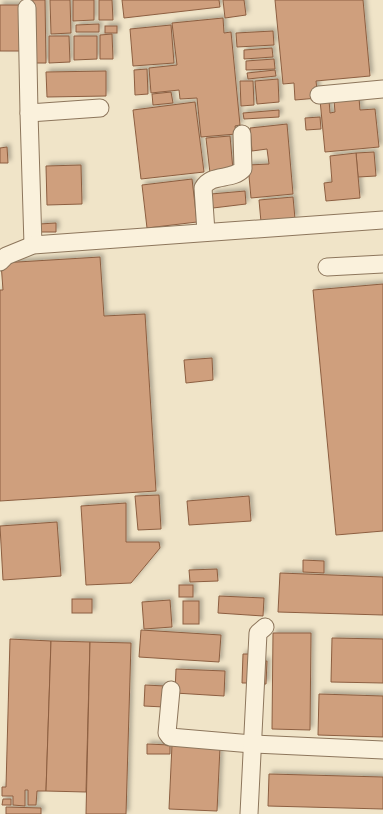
<svg xmlns="http://www.w3.org/2000/svg" width="383" height="814" viewBox="0 0 383 814" font-family="'Times New Roman',serif">
<defs>
<filter id="shadow"><feDropShadow dx="3" dy="-3" stdDeviation="2" flood-color="#0004"/></filter>
</defs>
<rect width="100%" height="100%" fill="#f0e4c8"/>
<g fill="#cf9f7d" stroke="#8d5f41" filter="url(#shadow)">
<polygon points="30,0 45,0 46,63 32,63"/>
<polygon points="50,0 70,0 71,33 51,34"/>
<polygon points="73,0 94,0 94,20 73,21"/>
<polygon points="99,0 112,0 113,20 99,20"/>
<polygon points="122,0 219,0 220,7 124,18"/>
<polygon points="223,0 244,0 246,15 225,18"/>
<polygon points="275,0 363,0 370,76 316,81 318,98 295,100 294,83 283,84"/>
<polygon points="0,5 20,5 21,51 0,51"/>
<polygon points="223,18 224,33 231,32 240,125 235,126 236,134 201,137 197,98 180,99 179,90 151,93 149,68 177,65 172,23"/>
<polygon points="99,24 99,32 76,32 76,25"/>
<polygon points="171,25 174,63 133,66 130,29"/>
<rect x="105" y="26" width="12" height="7"/>
<polygon points="273,31 274,45 237,47 236,33"/>
<polygon points="112,34 113,59 100,59 100,35"/>
<polygon points="49,36 69,36 70,62 49,63"/>
<polygon points="74,36 97,36 97,59 74,60"/>
<polygon points="272,48 273,57 244,59 244,50"/>
<polygon points="274,59 275,69 246,70 246,61"/>
<polygon points="147,69 148,94 135,95 134,70"/>
<polygon points="275,70 276,76 248,79 247,73"/>
<polygon points="106,71 106,96 47,97 46,72"/>
<polygon points="278,79 279,102 257,104 255,81"/>
<polygon points="240,81 253,81 254,105 241,106"/>
<polygon points="171,92 173,103 153,105 152,94"/>
<polygon points="359,98 360,110 375,109 379,147 325,152 320,100 329,100 330,113 335,112 334,100"/>
<polygon points="195,102 204,172 141,179 133,110"/>
<polygon points="279,110 279,117 244,119 243,113"/>
<polygon points="320,117 321,129 306,130 305,118"/>
<polygon points="287,124 293,194 251,198 248,165 269,164 267,149 252,151 250,128"/>
<polygon points="230,136 233,170 210,173 206,138"/>
<polygon points="7,147 8,163 0,163 0,148"/>
<polygon points="374,152 376,176 358,177 356,153"/>
<polygon points="356,153 360,198 326,201 324,183 332,182 330,156"/>
<polygon points="81,165 82,204 47,205 46,166"/>
<polygon points="192,179 197,222 147,228 142,185"/>
<polygon points="245,191 246,204 213,208 211,194"/>
<polygon points="293,197 295,219 261,222 259,200"/>
<polygon points="56,223 56,232 40,232 39,224"/>
<polygon points="100,257 104,316 145,314 156,491 0,501 0,290 3,290 1,263"/>
<polygon points="383,284 383,531 336,535 313,290"/>
<polygon points="212,358 213,380 186,383 184,360"/>
<polygon points="159,495 161,529 138,530 135,496"/>
<polygon points="249,496 251,521 189,525 187,501"/>
<polygon points="126,503 126,542 159,542 160,548 131,583 86,585 81,506"/>
<polygon points="57,522 61,576 3,580 0,526"/>
<polygon points="303,560 324,561 324,573 303,572"/>
<polygon points="217,569 218,581 190,582 189,570"/>
<polygon points="280,573 383,577 383,615 278,612"/>
<rect x="179" y="585" width="14" height="12"/>
<polygon points="219,596 264,598 263,616 218,613"/>
<rect x="72" y="599" width="20" height="14"/>
<polygon points="170,600 172,627 144,629 142,602"/>
<rect x="183" y="601" width="16" height="23"/>
<polygon points="141,630 221,635 219,662 139,657"/>
<polygon points="273,633 311,633 310,730 272,729"/>
<polygon points="332,638 383,639 383,683 331,682"/>
<polygon points="10,639 51,641 46,791 37,791 36,805 28,805 28,790 25,790 25,806 13,805 13,796 2,796 2,787 6,787"/>
<polygon points="51,641 90,642 86,792 46,791"/>
<polygon points="90,642 131,643 126,814 86,814"/>
<polygon points="243,654 251,654 250,683 242,683"/>
<polygon points="261,661 267,661 266,684 261,684"/>
<polygon points="176,669 225,671 224,696 175,693"/>
<polygon points="145,685 165,686 164,707 144,706"/>
<polygon points="319,694 383,696 383,737 318,735"/>
<polygon points="147,744 170,745 170,754 147,754"/>
<polygon points="172,745 220,747 217,811 169,809"/>
<polygon points="269,774 383,777 383,809 268,806"/>
<polygon points="3,799 11,799 11,805 2,805"/>
<polygon points="6,807 41,808 41,814 6,814"/>
</g>
<g fill="none" stroke-linecap="round" stroke-linejoin="round">
<g stroke="#8d765c" stroke-width="19">
<g id="minor">
<polyline points="27,8 29,113 33,245"/>
<polyline points="319,95 383,89"/>
<polyline points="29,113 100,108"/>
<path d="M206,232L203,188C211,173 232,181 243,169L242,134"/>
<polyline points="0,262 6,256 33,245 383,220"/>
<polyline points="327,267 383,264"/>
<polyline points="171,690 167,733 170,737 252,744 383,750"/>
<polyline points="249,814 258,633 265,627"/>
</g>
</g>
<use href="#minor" stroke="#faf1dc" stroke-width="17"/>
</g>
</svg>
